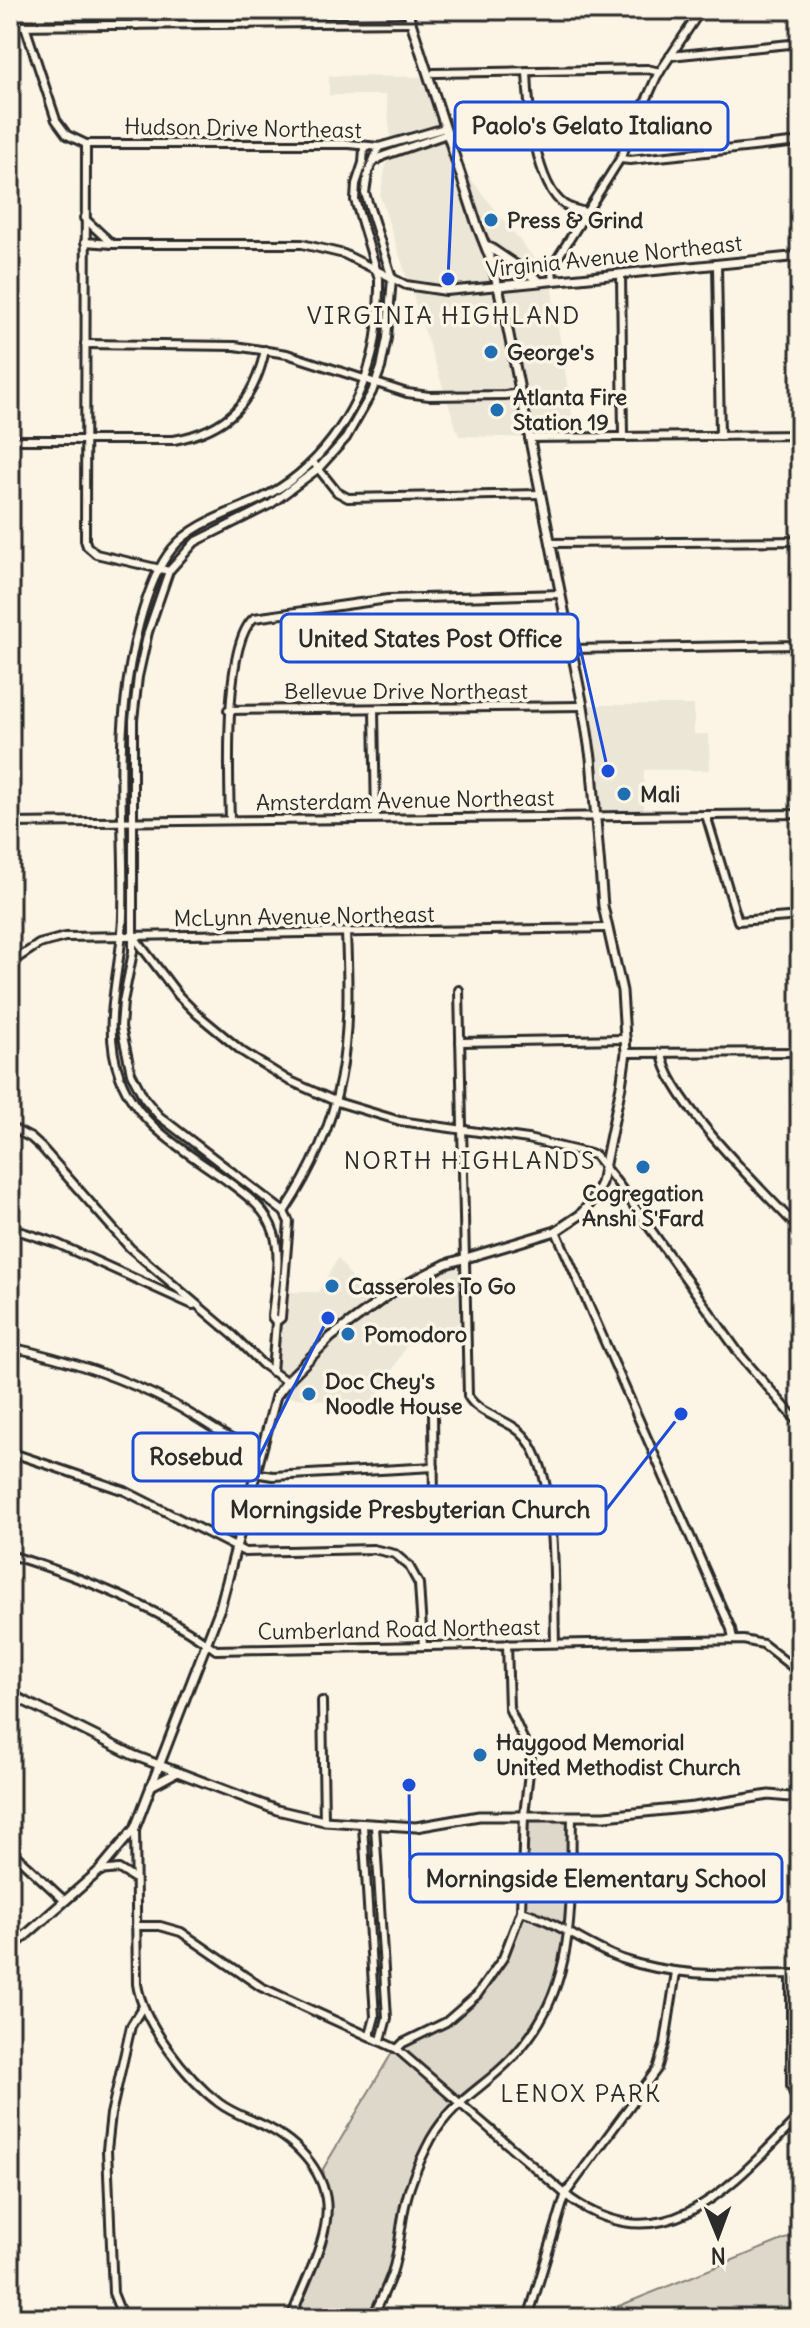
<svg xmlns="http://www.w3.org/2000/svg" width="810" height="2328" viewBox="0 0 810 2328" font-family="Delius,sans-serif">
<rect width="100%" height="100%" fill="#fcf5e5"/>
<filter id="ink" filterUnits="userSpaceOnUse"><feTurbulence type="fractalNoise" baseFrequency=".0125" numOctaves="2"/><feDisplacementMap in="SourceGraphic" scale="16" xChannelSelector="R" yChannelSelector="G"/><feConvolveMatrix kernelMatrix="1 2 1 2 8 2 1 2 1" color-interpolation-filters="sRGB"/></filter>
<g filter="url(#ink)">
<g fill="#ece6d7">
<polygon points="329,76 430,77 461,167 550,278 576,439 459,436 380,196 391,140 386,95 329,95"/>
<polygon points="578,705 694,705 694,734 709,734 710,770 644,770 644,815 593,815"/>
<polygon points="338,1258 369,1303 443,1267 466,1260 467,1320 406,1346 372,1406 279,1396 272,1379 278,1292 318,1292"/>
</g>
<g fill="#ded8ca" stroke="#84827a" stroke-width="2">
<polygon points="525,1815 571,1815 565,1966 549,2006 511,2057 461,2100 430,2139 410,2186 392,2283 374,2318 291,2318 324,2236 328,2201 323,2169 396,2046 437,2029 473,2000 502,1963 524,1908"/>
<polygon points="800,2233 800,2318 589,2318"/>
</g>
<g fill="none" stroke-linecap="round" stroke-linejoin="round">
<g stroke="#2b2b2b" stroke-width="12">
<g id="minor">
<polyline points="136,10 137,25"/>
<polyline points="248,10 248,25"/>
<polyline points="10,26 411,22"/>
<polyline points="25,26 56,120 67,135 86,144 349,144 379,147 445,128"/>
<polyline points="670,56 800,43"/>
<path d="M527,71C528,105 535,186 565,205C572,210 581,210 589,213"/>
<polyline points="434,73 647,69 660,72"/>
<polyline points="86,144 85,540 87,546 96,554 169,571"/>
<polyline points="620,159 630,160 800,142"/>
<polyline points="374,162 383,156 447,134"/>
<polyline points="84,218 112,244 302,244 344,254 406,285 446,291 499,286"/>
<polyline points="85,242 112,244"/>
<polyline points="717,264 720,436"/>
<polyline points="621,274 623,437"/>
<polyline points="553,280 552,267 620,159 657,76 701,10"/>
<polyline points="85,344 235,346 287,354 407,393 429,396 505,395 520,393"/>
<polyline points="529,438 800,435"/>
<path d="M10,440H174C228,430 254,402 265,350"/>
<polyline points="313,462 337,492 348,498 541,494"/>
<polyline points="550,543 800,541"/>
<polyline points="572,649 800,645"/>
<polyline points="228,710 583,706"/>
<polyline points="374,710 376,818"/>
<polyline points="706,815 738,921 800,916"/>
<path d="M230,820C229,780 223,644 254,618L388,599L561,594"/>
<polyline points="10,823 800,814"/>
<polyline points="135,938 179,996 197,1014 243,1052 288,1080 337,1102 400,1121 528,1139 595,1155 619,1185 741,1356 800,1424"/>
<polyline points="10,963 39,944 65,937 606,928"/>
<path d="M459,990L468,1396C479,1416 510,1418 526,1438C560,1480 553,1590 555,1643"/>
<polyline points="460,1042 626,1039"/>
<polyline points="626,1053 800,1052"/>
<path d="M662,1053C667,1099 766,1194 800,1230"/>
<polyline points="10,1127 31,1138 42,1148 130,1248 234,1336 262,1364 287,1382"/>
<path d="M284,1212C347,1117 351,1044 346,933"/>
<polyline points="10,1228 56,1243 193,1305"/>
<polyline points="556,1231 731,1629 733,1640"/>
<path d="M276,1322L272,1317C274,1291 282,1258 274,1233C266,1208 246,1195 226,1180C186,1151 138,1126 120,1077C100,1023 122,970 123,915C125,845 117,774 125,704C129,661 144,583 172,549C193,523 231,513 260,499C317,472 357,415 372,356C378,334 378,312 379,290V279L355,200L356,184L363,163L364,148"/>
<path d="M10,1347C66,1359 123,1378 173,1404C202,1419 229,1442 260,1451"/>
<polyline points="272,1372 276,1322 281,1318 289,1222 284,1212 159,1116 144,1098 131,1073 121,1027 123,1002 133,952 133,720 138,677 148,632 169,571 195,542 271,504 319,468 346,438 372,392 381,368 387,338 392,278 365,193 368,173 379,147"/>
<polyline points="10,1376 18,1349"/>
<polyline points="433,1413 434,1503"/>
<polyline points="10,1452 125,1491 245,1552 373,1549 395,1554 409,1566 419,1584 423,1646"/>
<polyline points="254,1473 273,1476 434,1467"/>
<path d="M10,1555C78,1576 158,1607 216,1650L743,1640L763,1644L800,1673"/>
<polyline points="322,1701 324,1821"/>
<polyline points="363,1826 375,2017 370,2035"/>
<polyline points="375,1826 387,2018 381,2040"/>
<path d="M135,1828L137,1984C143,2023 187,2079 219,2103C232,2113 248,2118 263,2125C299,2142 332,2177 326,2220C323,2249 301,2290 291,2318"/>
<polyline points="10,1850 65,1901"/>
<polyline points="99,1871 119,1869 135,1879"/>
<path d="M521,1911C557,1921 587,1947 622,1959C679,1979 741,1974 800,1974"/>
<path d="M136,1926H160L181,1932L261,1987L397,2049L571,2199C668,2267 736,2180 800,2116"/>
<polyline points="791,1974 791,2086 800,2109"/>
<polyline points="397,2049 403,2043 446,2022 477,1995 503,1958 521,1911 524,1815 531,1756 509,1708 507,1644"/>
<polyline points="123,2318 113,2293 107,2150 111,2114 131,2026 142,2008"/>
<path d="M372,2318C379,2303 387,2288 392,2273C400,2250 400,2225 406,2201C411,2180 421,2158 431,2139C454,2099 483,2089 512,2058C579,1988 570,1904 572,1816"/>
<polyline points="528,2318 566,2193 657,2069 665,2043 676,1972"/>
</g>
</g>
<g stroke="#2b2b2b" stroke-width="13">
<g id="tertiary">
<polyline points="486,245 538,280"/>
<polyline points="499,286 800,256"/>
<polyline points="10,1694 133,1755 277,1810 324,1821 416,1827 479,1816 605,1816 694,1807 769,1795 800,1798"/>
<polyline points="151,1786 177,1772"/>
<polyline points="10,1949 99,1871 135,1828 220,1608 276,1396 291,1377 331,1337 395,1290 446,1264 556,1231 580,1215 592,1201 601,1183 621,1086 626,1053 622,991 603,906 591,758 583,706 506,320 492,263 477,225 407,10"/>
</g>
</g>
<use href="#minor" stroke="#fcf5e5" stroke-width="6"/>
<use href="#tertiary" stroke="#fcf5e5" stroke-width="7"/>
</g>
</g>
<g fill="#1f6fb2" stroke="#fcf5e5" stroke-width="3">
<circle cx="491" cy="220" r="8"/>
<circle cx="491" cy="352" r="8"/>
<circle cx="497" cy="410" r="8"/>
<circle cx="624" cy="794" r="8"/>
<circle cx="643" cy="1167" r="8"/>
<circle cx="332" cy="1286" r="8"/>
<circle cx="348" cy="1334" r="8"/>
<circle cx="309" cy="1394" r="8"/>
<circle cx="480" cy="1755" r="8"/>
</g>
<g text-anchor="middle" dominant-baseline="central" stroke-width="7" stroke-linejoin="round" paint-order="stroke">
<g font-size="22" fill="#2b2b2b" stroke="#fcf5e5">
<text transform="translate(243 128) rotate(1)">Hudson Drive Northeast</text>
<text transform="translate(614 256) rotate(-6)">Virginia Avenue Northeast</text>
<text x="406" y="691">Bellevue Drive Northeast</text>
<text transform="translate(405 800) rotate(-1)">Amsterdam Avenue Northeast</text>
<text transform="translate(304 916) rotate(-1)">McLynn Avenue Northeast</text>
<text transform="translate(399 1629) rotate(-1)">Cumberland Road Northeast</text>
</g>
<g font-size="22" font-weight="bold" fill="#2b2b2b" stroke="#fcf5e5" text-anchor="start">
<text x="507" y="220">Press &amp; Grind</text>
<text x="507" y="352">George's</text>
<text x="513" y="397">Atlanta Fire<tspan x="513" dy="25">Station 19</tspan></text>
<text x="640" y="794">Mali</text>
<text x="643" y="1193" text-anchor="middle">Cogregation<tspan x="643" dy="25">Anshi S'Fard</tspan></text>
<text x="348" y="1286">Casseroles To Go</text>
<text x="364" y="1334">Pomodoro</text>
<text x="325" y="1381">Doc Chey's<tspan x="325" dy="25">Noodle House</tspan></text>
<text x="496" y="1742">Haygood Memorial<tspan x="496" dy="25">United Methodist Church</tspan></text>
</g>
<g font-size="24" letter-spacing="2" fill="#2b2b2b" stroke="#fcf5e5">
<text x="444" y="315">VIRGINIA HIGHLAND</text>
<text x="470" y="1160">NORTH HIGHLANDS</text>
<text x="581" y="2093">LENOX PARK</text>
</g>
</g>
<path fill="none" stroke="#1d4ed8" stroke-width="3" d="M448 279L455 126M608 771L578 638M328 1318L259 1457M681 1414L606 1510M409 1785L410 1878"/>
<g fill="#1d4ed8" stroke="#fcf5e5" stroke-width="3">
<circle cx="448" cy="279" r="8"/>
<circle cx="608" cy="771" r="8"/>
<circle cx="328" cy="1318" r="8"/>
<circle cx="681" cy="1414" r="8"/>
<circle cx="409" cy="1785" r="8"/>
</g>
<g fill="#fcf5e5" stroke="#1d4ed8" stroke-width="3">
<rect x="455" y="102" width="273" height="48" rx="8"/>
<rect x="281" y="614" width="297" height="48" rx="8"/>
<rect x="133" y="1433" width="126" height="48" rx="8"/>
<rect x="213" y="1486" width="393" height="48" rx="8"/>
<rect x="410" y="1854" width="372" height="48" rx="8"/>
</g>
<g font-size="24" text-anchor="middle" font-weight="bold" fill="#2b2b2b">
<text x="592" y="134">Paolo's Gelato Italiano</text>
<text x="430" y="647">United States Post Office</text>
<text x="196" y="1465">Rosebud</text>
<text x="410" y="1518">Morningside Presbyterian Church</text>
<text x="596" y="1887">Morningside Elementary School</text>
</g>
<rect width="810" height="2328" fill="none" stroke="#fcf5e5" stroke-width="40"/>
<rect x="20" y="20" width="770" height="2288" fill="none" stroke="#2b2b2b" stroke-width="3" filter="url(#ink)"/>
<g transform="translate(718 2236) rotate(179)" stroke="#fcf5e5" stroke-width="6" paint-order="stroke">
<path d="M0-6L14 30L0 20L-14 30Z" fill="#2b2b2b"/>
<text y="-12" font-size="22" font-weight="bold" text-anchor="middle" fill="#2b2b2b">N</text>
</g>
</svg>
